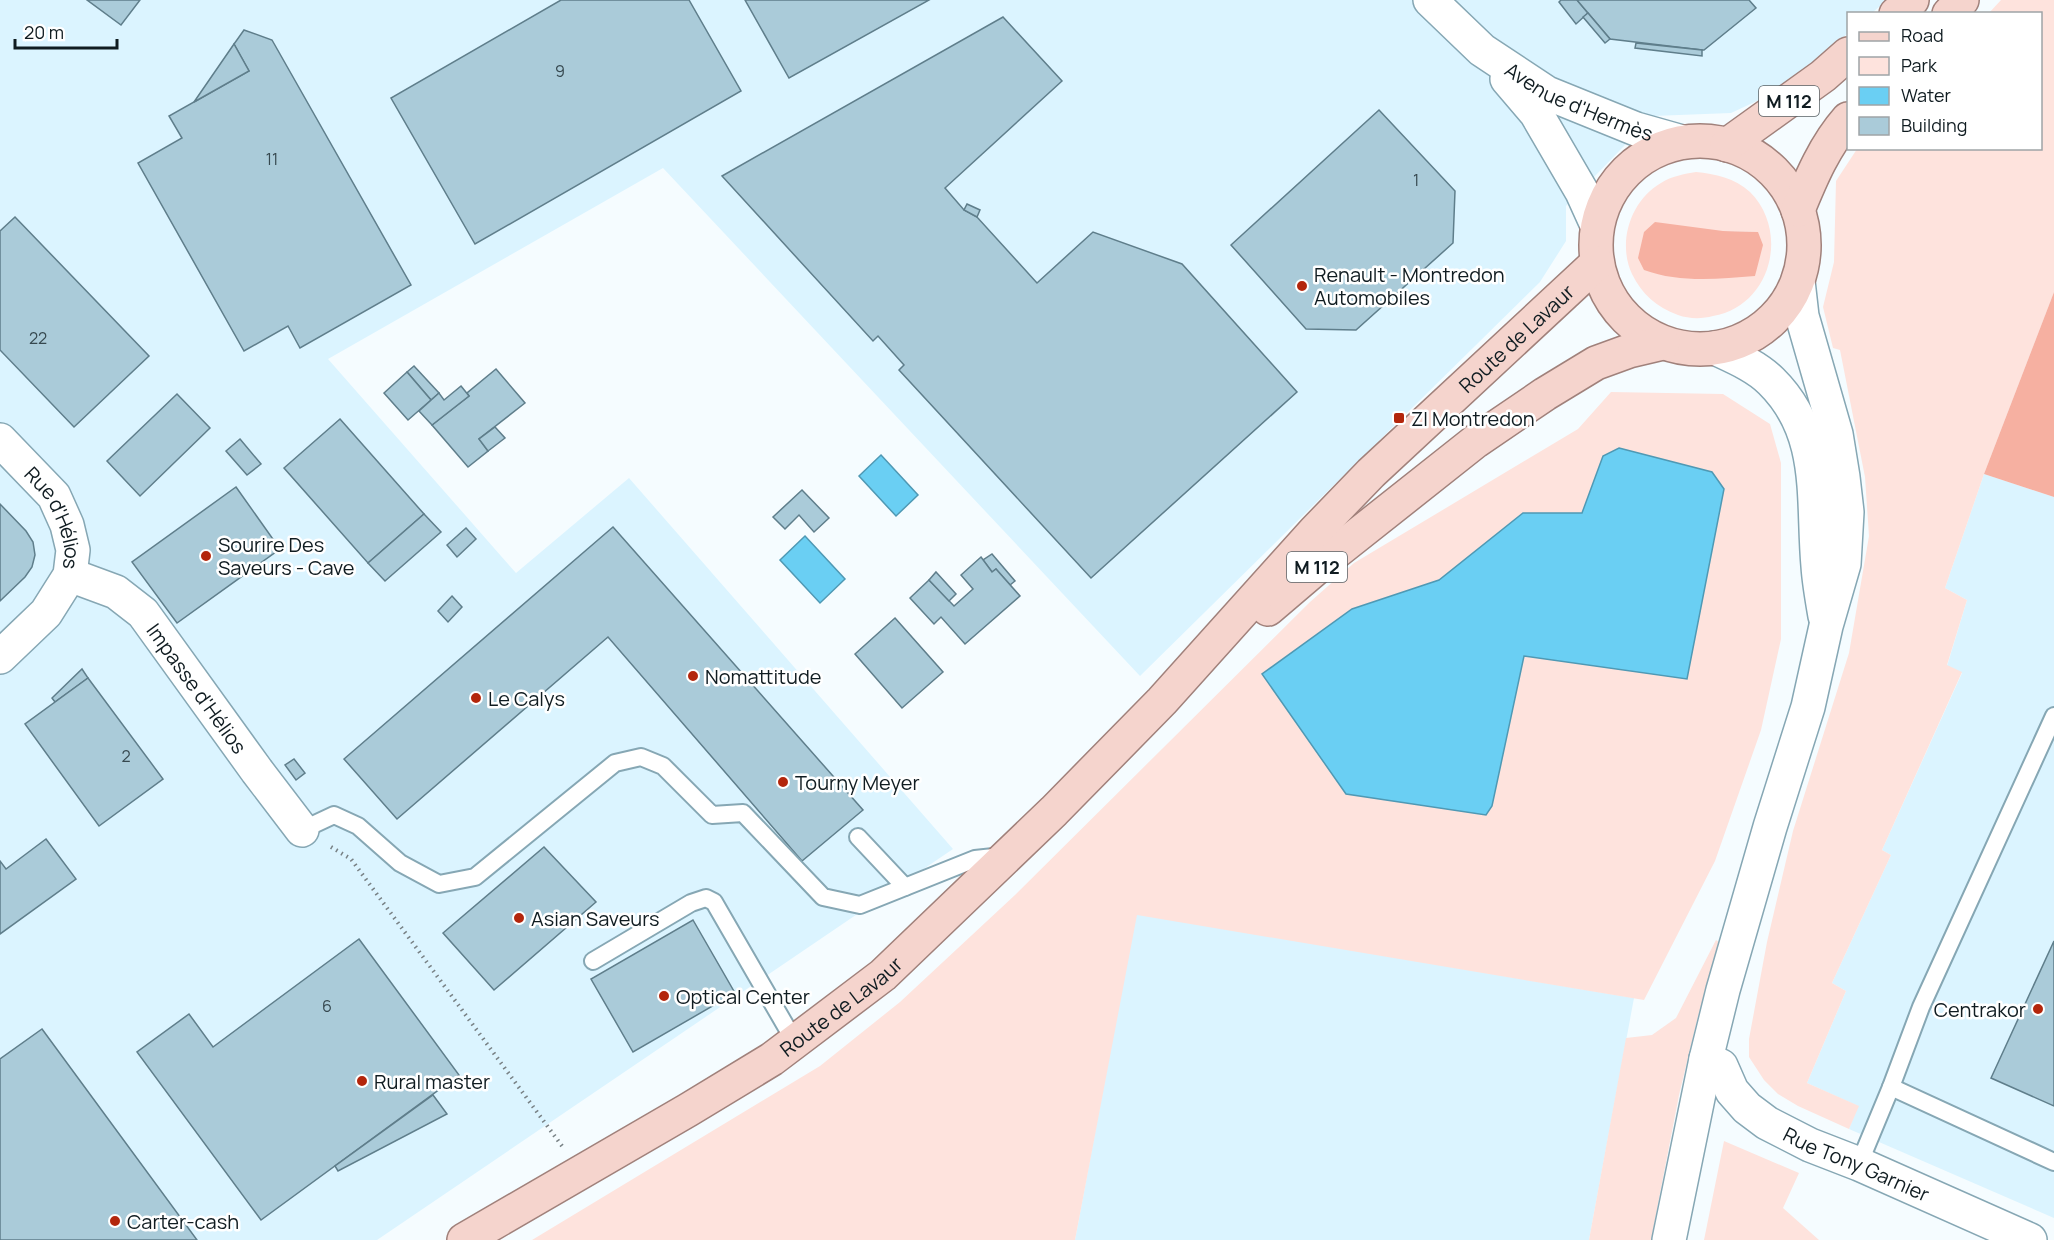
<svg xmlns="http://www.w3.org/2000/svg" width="2054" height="1240" viewBox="0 0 2054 1240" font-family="Manrope,sans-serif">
<rect width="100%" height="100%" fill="#f5fcff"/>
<g fill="#dbf4ff">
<polygon points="0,0 1887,0 1872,13 1848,14 1848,33 1785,88 1731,113 1653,116 1566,206 1566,241 1540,282 1140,676 663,168 328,359 516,573 629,478 953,849 377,1240 0,1240"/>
<polygon points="1984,474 2054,497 2054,1218 1849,1129 1858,1106 1807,1083 1846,991 1832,983 1891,855 1882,850 1962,673 1947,666 1967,600 1945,588"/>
<polygon points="1136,914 1634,998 1589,1240 1075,1240"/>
</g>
<g fill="#fee3dd" fill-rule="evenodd">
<polygon points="2001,0 2054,0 2054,292 1984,474 1945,588 1967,600 1947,665 1962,672 1882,850 1891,855 1832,983 1846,991 1807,1083 1859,1106 1849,1129 1798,1106 1778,1094 1764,1080 1749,1057 1749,1039 1767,942 1793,831 1849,653 1869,536 1865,477 1840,350 1833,348 1823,307 1834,262 1836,181 1857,149 2040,148 2040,14 1989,13"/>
<path d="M1696,172C1715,174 1735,178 1750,192C1790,232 1771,306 1713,316C1702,319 1689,319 1678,315C1656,307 1642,294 1632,274C1617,242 1631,200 1661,183C1672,176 1684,174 1696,172ZM1723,231L1758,232L1755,276Z"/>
<path d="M1611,392L1723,394L1770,424L1781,463V639L1761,730L1715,861L1644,1000L1137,915L1075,1240H532L820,1066L900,1002L1015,895L1310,602L1354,563L1578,429ZM1603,456L1687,678L1524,656L1492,806L1346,794L1262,674L1352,609L1439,580L1523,513H1582Z"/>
<polygon points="1716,940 1720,943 1698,1016 1679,1095 1651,1240 1589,1240 1626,1038 1652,1035 1676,1018"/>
<polygon points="1724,1141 1799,1173 1783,1208 1819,1240 1704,1240"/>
</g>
<g fill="#f6b0a1">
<path d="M1655,222L1723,231L1758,232L1763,245L1755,276C1718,279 1679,283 1644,270L1638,258L1644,232Z"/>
<polygon points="2054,292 2054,497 1984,474"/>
</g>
<g fill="#6acff3" stroke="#4f99b4" stroke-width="1.5">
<polygon points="1619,448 1712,472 1724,489 1687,679 1524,656 1492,806 1486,815 1346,794 1262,674 1352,609 1439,580 1523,513 1582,513 1603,456"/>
<polygon points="881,455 918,495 896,516 859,476"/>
<polygon points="805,536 845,579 820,603 780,560"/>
</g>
<g fill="#aacbd9" stroke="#5f7e8b" stroke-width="1.5">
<polygon points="87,0 140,0 121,25"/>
<polygon points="561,0 689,0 741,91 475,244 391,98"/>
<polygon points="745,0 929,0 789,78"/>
<polygon points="1561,0 1577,0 1588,13 1576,24 1559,2"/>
<polygon points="1577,0 1749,0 1756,8 1704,50 1702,50 1610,39"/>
<polygon points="1588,13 1610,39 1605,43 1583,17"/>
<polygon points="1003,17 1062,81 945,188 964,210 977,217 1037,283 1093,232 1182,264 1297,392 1091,578 899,370 904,365 878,336 873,341 722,176"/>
<polygon points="244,30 272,40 411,285 300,348 288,326 244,351 138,163 182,138 169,116 249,71 234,44"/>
<polygon points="1636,43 1702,50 1702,56 1635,48"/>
<polygon points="234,44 249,71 194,102"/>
<polygon points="1379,110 1455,191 1453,243 1356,330 1306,329 1231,245"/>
<polygon points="967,204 980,210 977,217 964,210"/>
<polygon points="15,217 149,356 74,427 0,350 0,231"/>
<polygon points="414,366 439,393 431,400 407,372"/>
<polygon points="496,369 525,403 479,439 488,451 468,467 432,425 469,396 467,393"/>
<polygon points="407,372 431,400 408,420 384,393"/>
<polygon points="461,386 469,396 432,425 419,411 439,393 444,400"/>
<polygon points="177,394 210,428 140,496 107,461"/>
<polygon points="340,419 424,514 368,563 284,468"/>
<polygon points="495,427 505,438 488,451 479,439"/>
<polygon points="240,439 261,464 247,475 226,451"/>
<polygon points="236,487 280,549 177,623 132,562"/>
<polygon points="802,490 829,518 814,532 799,515 785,529 773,517"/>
<polygon points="0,504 26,531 33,542 35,555 32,567 25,577 0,601"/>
<polygon points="424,514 441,532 385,581 368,563"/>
<polygon points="613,527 863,810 802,861 608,637 397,819 344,759"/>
<polygon points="466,528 476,539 457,557 447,545"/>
<polygon points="992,554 1015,581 1010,585 996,569 992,572 983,560"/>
<polygon points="981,557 992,572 996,569 1020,596 965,644 941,617 934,624 910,598 929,580 954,606 973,589 961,575"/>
<polygon points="936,572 956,594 949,601 929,580"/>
<polygon points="452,596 462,607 448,622 438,611"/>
<polygon points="895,618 943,672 902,708 855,654"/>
<polygon points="82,669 88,678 55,702 52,698"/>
<polygon points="88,678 163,779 99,826 25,724"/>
<polygon points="294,759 305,773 296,780 285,765"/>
<polygon points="46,839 76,879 0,934 0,861 6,869"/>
<polygon points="544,847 596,902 494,990 443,933"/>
<polygon points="693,920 735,993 633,1052 591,979"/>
<polygon points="359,939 459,1075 261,1220 137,1052 189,1014 213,1047"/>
<polygon points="2054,941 2054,1106 1991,1078"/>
<polygon points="42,1029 197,1240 0,1240 0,1059"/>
<polygon points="433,1095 447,1114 338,1171 335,1166"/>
</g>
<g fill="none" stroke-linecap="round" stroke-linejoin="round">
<g stroke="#86a7b4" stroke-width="20">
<g id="service">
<polyline points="302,830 334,815 358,826 400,863 439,884 475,877 615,763 641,757 663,766 712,815 743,813 823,897 860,905 975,859 1003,856"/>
<polyline points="858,837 905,887"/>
<polyline points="593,961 691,903 706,898 714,902 795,1042"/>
<polyline points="1891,1087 1921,1007 2054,716"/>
<polyline points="1859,1164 1891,1087 2054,1162"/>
</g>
</g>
<g stroke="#86a7b4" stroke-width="36">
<g id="minor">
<path id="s1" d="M1430,0L1482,50L1547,93L1636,129L1682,142"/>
<polyline points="1507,79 1536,113 1582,192 1597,225"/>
<path id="s2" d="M0,440L54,496L67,525L73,550L70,575L46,613L0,657"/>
<path id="s3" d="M70,575L116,592L143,613L257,771L302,830"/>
<path id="s4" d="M1706,1059L1721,1066L1732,1091L1747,1108L1767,1123L1810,1145L1859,1164L2030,1240"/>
</g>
</g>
<g stroke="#86a7b4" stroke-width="36">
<g id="tertiary">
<path d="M1715,348C1734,357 1756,366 1771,381C1824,433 1812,499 1818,566C1819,582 1822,599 1825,616"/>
<polyline points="1669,1240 1706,1059 1723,990 1770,827 1808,707 1826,626 1844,564 1847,512 1843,477 1836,434 1802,316 1798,281"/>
</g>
</g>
<g stroke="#a0817b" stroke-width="36">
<g id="primary">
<polyline points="1896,14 1912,0"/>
<polyline points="1949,14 1962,0"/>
<circle cx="1700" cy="245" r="104"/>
<polyline points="1727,145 1823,76 1848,54"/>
<path d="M1798,210C1811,178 1825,145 1848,119"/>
<polyline points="1268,609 1322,563 1476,441 1545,394 1596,363 1629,351 1663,343"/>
<path id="s5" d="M464,1240L688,1110L772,1059L883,975L1054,811L1162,701L1314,532L1371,473L1597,263"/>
</g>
</g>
<polyline stroke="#788185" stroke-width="4" stroke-dasharray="1.5 4.5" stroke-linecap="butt" points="331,847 351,859 562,1146"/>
<use href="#service" stroke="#fff" stroke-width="16"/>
<use href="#minor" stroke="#fff" stroke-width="33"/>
<use href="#tertiary" stroke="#fff" stroke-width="33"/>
<use href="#primary" stroke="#f5d4cd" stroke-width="33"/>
</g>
<g fill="#b3260c" stroke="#fff" stroke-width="2">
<circle cx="1302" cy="286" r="6"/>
<rect x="1393" y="412" width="12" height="12" rx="3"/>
<circle cx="206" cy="556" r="6"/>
<circle cx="693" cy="676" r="6"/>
<circle cx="476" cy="698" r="6"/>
<circle cx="783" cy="782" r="6"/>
<circle cx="519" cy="918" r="6"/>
<circle cx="664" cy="996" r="6"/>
<circle cx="2038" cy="1009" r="6"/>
<circle cx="362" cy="1081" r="6"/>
<circle cx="115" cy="1221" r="6"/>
</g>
<g text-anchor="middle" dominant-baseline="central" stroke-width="5" stroke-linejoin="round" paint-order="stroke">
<g font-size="16" fill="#36484f">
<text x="560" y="71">9</text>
<text x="272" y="159">11</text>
<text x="1416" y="180">1</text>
<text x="38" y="338">22</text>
<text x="126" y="756">2</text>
<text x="327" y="1006">6</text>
</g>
<g fill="#fff" stroke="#586064" stroke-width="1.5">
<rect x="1759" y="86" width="60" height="30" rx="4.5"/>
<rect x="1287" y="552" width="60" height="30" rx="4.5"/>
</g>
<g font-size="18" font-weight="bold" fill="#101c21">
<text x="1789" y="101">M 112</text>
<text x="1317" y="567">M 112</text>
</g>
<g font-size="20" fill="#101c21" stroke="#fff">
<text stroke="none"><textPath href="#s1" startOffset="183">Avenue d'Hermès</textPath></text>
<text stroke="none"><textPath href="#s5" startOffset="1395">Route de Lavaur</textPath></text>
<text stroke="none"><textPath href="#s2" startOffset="98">Rue d'Hélios</textPath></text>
<text stroke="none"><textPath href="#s3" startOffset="176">Impasse d'Hélios</textPath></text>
<text stroke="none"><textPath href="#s5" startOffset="444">Route de Lavaur</textPath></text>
<text stroke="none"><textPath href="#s4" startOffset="190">Rue Tony Garnier</textPath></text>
</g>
<g font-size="20" fill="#101c21" stroke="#fff" text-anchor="start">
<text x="1314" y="274">Renault - Montredon<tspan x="1314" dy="23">Automobiles</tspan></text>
<text x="1411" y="418">ZI Montredon</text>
<text x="218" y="544">Sourire Des<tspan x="218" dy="23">Saveurs - Cave</tspan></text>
<text x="705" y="676">Nomattitude</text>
<text x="488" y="698">Le Calys</text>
<text x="795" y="782">Tourny Meyer</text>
<text x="531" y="918">Asian Saveurs</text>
<text x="676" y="996">Optical Center</text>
<text x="2026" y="1009" text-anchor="end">Centrakor</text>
<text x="374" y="1081">Rural master</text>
<text x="127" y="1221">Carter-cash</text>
</g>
</g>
<rect x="1847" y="12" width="195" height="138" fill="#ffffff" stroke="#9fa4a6" stroke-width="1.5"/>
<rect x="1859" y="32" width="30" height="9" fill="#f5d4cd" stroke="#9fa4a6" stroke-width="1.5"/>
<text x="1901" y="42" font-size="18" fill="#101c21">Road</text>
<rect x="1859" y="57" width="30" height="18" fill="#fee3dd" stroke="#9fa4a6" stroke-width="1.5"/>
<text x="1901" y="72" font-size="18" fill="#101c21">Park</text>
<rect x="1859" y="87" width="30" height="18" fill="#6acff3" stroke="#9fa4a6" stroke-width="1.5"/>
<text x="1901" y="102" font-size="18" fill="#101c21">Water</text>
<rect x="1859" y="117" width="30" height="18" fill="#aacbd9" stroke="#9fa4a6" stroke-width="1.5"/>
<text x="1901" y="132" font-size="18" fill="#101c21">Building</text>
<path d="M15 39v9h102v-9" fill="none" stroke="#101c21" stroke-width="3"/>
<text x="24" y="39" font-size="18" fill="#101c21" stroke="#ffffff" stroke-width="4.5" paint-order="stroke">20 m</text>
</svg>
